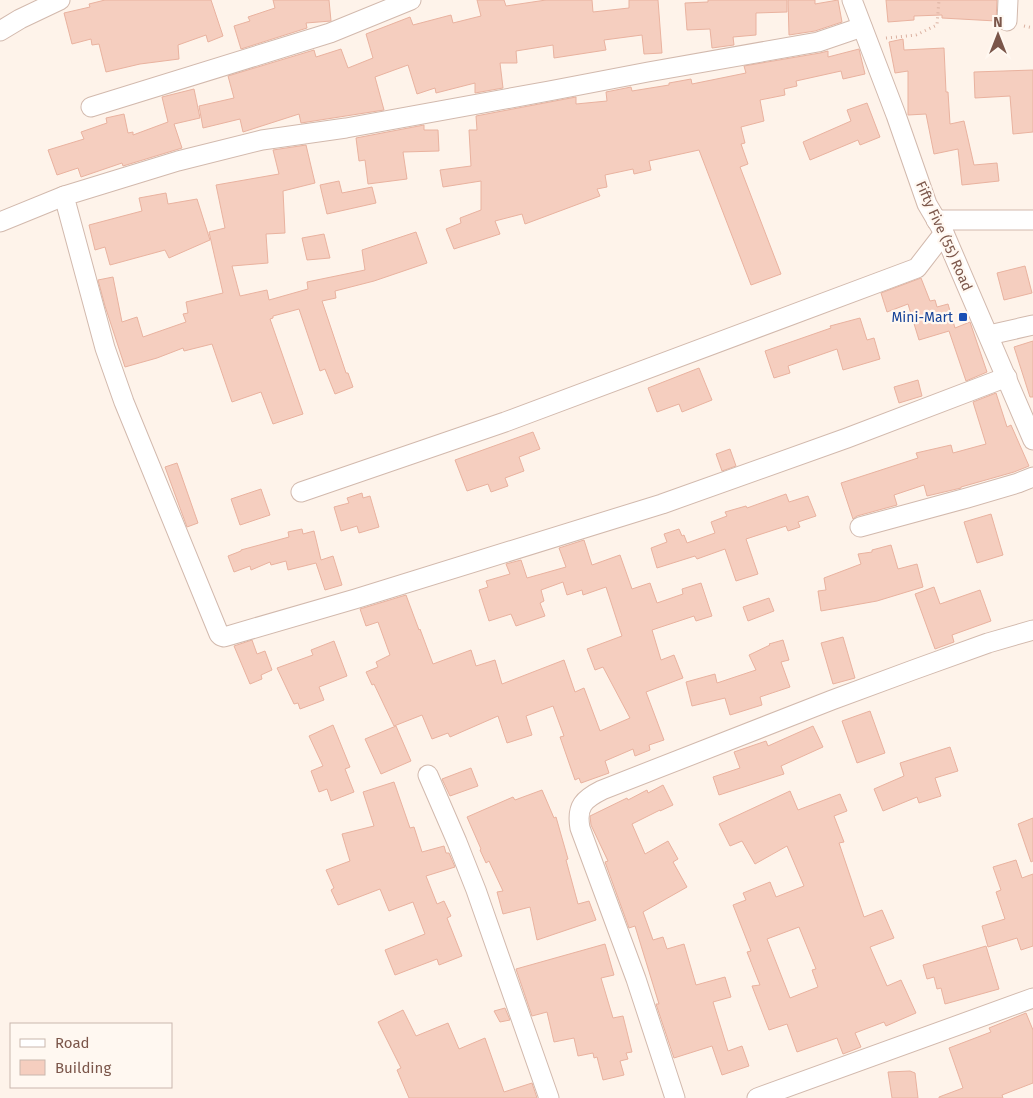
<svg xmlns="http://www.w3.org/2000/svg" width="1033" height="1098" viewBox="0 0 1033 1098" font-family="'Fira Sans',sans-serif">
<rect width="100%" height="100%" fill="#fef3ea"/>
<g fill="#f5cebf" stroke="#e9b29f" fill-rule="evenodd">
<polygon points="105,0 211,0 223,36 208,42 206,35 178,45 179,59 140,64 106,72 99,44 92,45 91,39 72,44 64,13 90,7 89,4"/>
<polygon points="273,0 329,0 331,21 306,23 307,28 241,49 234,26 250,21 248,17 275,8"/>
<polygon points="477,0 504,0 506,6 546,0 592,0 593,12 629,8 629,0 658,0 662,53 644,54 642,35 604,40 606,50 554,58 553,45 516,51 517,63 500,63 503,88 475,93 475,83 436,93 435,88 417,94 408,65 375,77 384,110 301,123 299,114 243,132 240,119 203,128 199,106 234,98 228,76 314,50 316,57 341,49 348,68 373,58 366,34 410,17 413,25 451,15 453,23 481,16"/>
<polygon points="708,0 787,0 787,12 756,13 756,35 733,37 734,45 712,48 710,29 687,30 685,3 708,2"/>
<polygon points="788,0 815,0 815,4 838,0 842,22 815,31 789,35"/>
<polygon points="886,0 997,0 996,21 942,18 942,15 914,16 914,20 888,22"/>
<polygon points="903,39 904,50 944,48 946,92 948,92 950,124 964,121 974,165 997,163 999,181 962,185 958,149 934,154 926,114 908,115 908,71 895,73 889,42"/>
<polygon points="859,49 865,74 843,79 841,71 796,81 797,86 784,89 785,95 760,100 764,121 741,127 745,143 741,144 748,164 740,167 781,274 751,285 699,150 649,161 651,170 634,174 633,169 605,175 607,187 597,189 600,196 525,224 522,214 495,221 500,234 454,249 446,229 461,223 460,218 481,210 481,181 443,187 440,170 471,166 469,130 477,130 476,116 576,97 576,104 607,101 606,92 631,87 632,91 669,85 669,83 691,79 692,84 746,73 744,66 820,53 828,51 828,57"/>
<polygon points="1033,70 1033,132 1013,134 1010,96 975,98 974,72"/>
<polygon points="194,89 200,118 174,124 182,148 123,166 122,163 81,177 78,168 57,175 48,150 84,139 81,132 107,123 106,118 124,114 128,133 133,132 133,135 168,122 162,97"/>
<polygon points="867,103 880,137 860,145 858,140 810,160 803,142 851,121 847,110"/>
<polygon points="424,125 424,130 438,130 439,151 403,152 407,179 368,184 365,160 359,161 356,138"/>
<polygon points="306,145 315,183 283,191 285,233 266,234 268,263 232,266 240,296 267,290 269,300 308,289 307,282 365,270 362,250 416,232 427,263 374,281 335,291 336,298 322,301 346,373 348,373 353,387 335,394 325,369 320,371 299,309 273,316 273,318 270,319 303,414 273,424 261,392 232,402 212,344 184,351 183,348 157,358 125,367 105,306 98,280 113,277 122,322 137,317 143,337 186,322 183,314 188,313 186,302 223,293 209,232 225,228 216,185 279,174 273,150"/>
<polygon points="339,181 342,193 372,187 376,203 327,214 320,185"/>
<polygon points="166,193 168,204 197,199 210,240 169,258 165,250 110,265 105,247 95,250 89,225 142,211 139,198"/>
<polygon points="324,234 330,258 307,260 302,238"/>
<polygon points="1025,266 1032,293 1004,300 997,273"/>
<polygon points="921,278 930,301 935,300 937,307 948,304 955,328 970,322 987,372 966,381 949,331 919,340 908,304 887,312 881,293"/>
<polygon points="860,318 867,340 874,338 880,359 843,370 837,349 788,366 790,373 774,378 765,351 831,328 830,326"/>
<polygon points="1033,341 1033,397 1030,397 1014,347"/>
<polygon points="699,368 712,400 682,412 679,404 657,412 648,388"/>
<polygon points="918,380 922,396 899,403 894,387"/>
<polygon points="996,393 1007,427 1011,425 1029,466 1014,472 961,487 961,488 927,496 924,485 894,495 897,505 857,516 853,519 841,483 918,458 916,453 951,445 953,453 986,444 973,402"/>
<polygon points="533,432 540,449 519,457 524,471 505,478 508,486 491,492 488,484 467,491 455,460"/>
<polygon points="730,449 736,466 722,471 716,454"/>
<polygon points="177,463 198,523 187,527 165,467"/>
<polygon points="261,489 270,515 240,525 231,499"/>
<polygon points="362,493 363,498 370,496 379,527 359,533 357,526 341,531 334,507 349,503 347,498"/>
<polygon points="786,494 789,502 808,496 816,516 798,522 800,527 788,531 786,526 746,539 758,574 736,581 725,549 697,559 695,556 657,568 651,548 667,542 664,534 679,529 682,536 684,535 687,543 715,533 711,522 727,516 725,512 746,506 747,508"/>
<polygon points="991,514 1003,555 977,563 964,522"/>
<polygon points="302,529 303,534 314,531 321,560 333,556 342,585 325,590 316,563 288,570 286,561 271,565 270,562 251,570 250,566 234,572 228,556 241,551 241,550 289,537 288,532"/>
<polygon points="584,540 592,565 620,555 632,589 650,583 657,603 683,594 682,589 701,583 712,616 696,621 694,616 652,630 661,660 674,655 683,678 646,692 664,740 649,745 650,750 635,756 633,749 605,761 609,773 581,783 579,778 575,780 560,737 564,736 553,706 526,716 532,735 507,743 498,716 450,737 448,733 432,739 422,715 394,726 374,684 372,685 366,672 378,667 376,662 390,655 378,622 366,626 360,609 406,595 419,630 420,629 433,664 471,650 476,666 495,660 502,684 564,660 575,692 584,688 600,731 630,718 603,667 595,670 587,649 622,636 606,587 583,595 582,590 567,595 563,582 541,590 544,601 540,603 545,616 516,626 511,614 489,621 479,590 488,587 486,581 510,574 506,564 521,560 527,578 566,567 559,548"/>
<polygon points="891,545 898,569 917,564 923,587 877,601 821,611 818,591 826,590 824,578 861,564 858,554 872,552 872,550"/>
<polygon points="934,587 940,604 980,590 991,621 952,635 954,642 935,649 915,594"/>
<polygon points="769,598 774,611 748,621 743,607"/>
<polygon points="843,637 855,678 833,684 821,643"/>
<polygon points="252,640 257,654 265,651 272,670 261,675 262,679 250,684 234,646"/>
<polygon points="783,640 789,660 781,662 790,687 760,697 762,705 730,715 725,698 692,706 686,682 715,674 717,683 756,670 749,655 770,645 769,644"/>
<polygon points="334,641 347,676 319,687 324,700 300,709 298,703 294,704 277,668 313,655 311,650"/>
<polygon points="870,711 885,753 857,763 842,721"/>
<polygon points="333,725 350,767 345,769 354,792 331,801 327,789 319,792 311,771 323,766 309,736"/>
<polygon points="396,726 411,761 381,774 365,739"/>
<polygon points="813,726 823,747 781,766 784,774 719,795 713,777 740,768 734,752 766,741 768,746"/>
<polygon points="950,747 958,771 935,778 941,796 919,803 917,797 883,811 874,789 904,776 900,763"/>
<polygon points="471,768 478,786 450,796 442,779"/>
<polygon points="394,782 410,828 414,827 422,852 444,846 446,853 449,853 455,867 426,876 437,904 444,901 451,916 447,918 462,956 439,965 437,959 395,975 385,950 425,934 413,902 389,911 380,889 338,905 331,890 334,888 326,870 350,861 342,834 374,826 363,792"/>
<polygon points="663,785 673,805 660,811 660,810 632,824 645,854 668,841 678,859 673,862 687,887 643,912 653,940 663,937 667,949 684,944 696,985 725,977 731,997 713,1002 728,1051 742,1046 749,1066 722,1075 712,1046 674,1058 656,1004 659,1004 635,926 629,928 605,862 608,861 591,825 590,816 627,798 628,800 647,790 648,793"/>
<polygon points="542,790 554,818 556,817 568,859 566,860 578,904 589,901 596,920 537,940 530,907 503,914 497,892 503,891 489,861 486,863 480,850 481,849 467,817 513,797 515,800"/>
<path d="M790,791L798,810L840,794L847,811L834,816L844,842L839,843L864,917L882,910L894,938L870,947L887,986L901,980L916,1013L886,1026L884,1022L855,1033L861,1047L843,1054L837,1038L797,1052L787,1024L769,1030L752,986L760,985L747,952L751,951L733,905L746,900L743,893L770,882L776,897L804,886L787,846L755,864L742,841L730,846L719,824ZM799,927L816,969L812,970L818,987L790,998L767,939Z"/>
<polygon points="1033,818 1033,861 1031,862 1018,824"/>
<polygon points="1016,860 1022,878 1033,874 1033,946 1021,950 1017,938 988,947 982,926 1005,919 996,892 1001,890 993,867"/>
<polygon points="605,944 614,975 601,978 613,1018 623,1016 632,1052 626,1053 628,1059 620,1061 624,1075 603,1080 597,1057 594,1058 593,1053 578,1056 574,1038 554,1042 547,1012 532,1016 516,969"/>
<polygon points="986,946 999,989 945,1004 941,988 937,989 934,977 927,979 923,965"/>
<polygon points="505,1008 510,1020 500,1022 494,1011"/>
<polygon points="403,1010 416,1036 448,1023 459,1049 485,1038 504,1092 532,1083 537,1098 409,1098 397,1070 401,1068 378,1022"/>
<polygon points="1026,1013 1033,1030 1033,1083 1002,1095 1003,1098 939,1098 939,1097 963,1088 949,1048 991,1032 989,1028"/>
<polygon points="910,1071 915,1073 918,1098 892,1098 888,1072"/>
</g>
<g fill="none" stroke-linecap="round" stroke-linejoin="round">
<g stroke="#d2b9ad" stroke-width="21">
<g id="street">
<polyline points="852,0 896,115 927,204 944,233 1033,440"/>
<polyline points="1007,21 1008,0"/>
<polyline points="862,27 818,42 648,72 549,91 346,128 262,140 178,161 64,196 105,348 124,402 219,634 221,636 224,637 355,599 662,504 847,438 1007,377"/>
<polyline points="0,31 20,19 60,0"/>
<polyline points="91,107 330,33 411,0"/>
<polyline points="936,220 1033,220"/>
<polyline points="0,222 64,196"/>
<polyline points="989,335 1033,325"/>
<polyline points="301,492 505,422 917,268 944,233"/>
<polyline points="860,527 967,498 1018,483 1033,477"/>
<polyline points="428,775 457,842 476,890 549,1098"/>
<path d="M675,1098L636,979L580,828C576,806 584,799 602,790L832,700L913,670L988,643L1033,630"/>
<polyline points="757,1098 1033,998"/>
</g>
</g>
<g stroke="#dbb1a1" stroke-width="3" stroke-dasharray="1 4" stroke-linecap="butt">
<polyline points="1024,26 1033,28"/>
<polyline points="886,38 916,35 937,25 939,0"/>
</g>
<use href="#street" stroke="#fff" stroke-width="19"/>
</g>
<rect fill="#1a4fb4" stroke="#fff8f1" stroke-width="2" x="958" y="312" width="10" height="10" rx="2.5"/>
<g text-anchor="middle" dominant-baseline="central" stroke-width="4.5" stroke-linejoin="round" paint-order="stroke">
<g font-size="14" fill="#7b564a" stroke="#fff8f1">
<text transform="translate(944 236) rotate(66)">Fifty Five (55) Road</text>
</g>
<g font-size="14" fill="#164399" stroke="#fff8f1" text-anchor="end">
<text x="953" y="317">Mini-Mart</text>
</g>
</g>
<rect x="10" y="1023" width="162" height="65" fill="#fff8f1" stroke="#cab7ae"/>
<rect x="20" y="1039" width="25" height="8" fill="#ffffff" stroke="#cab7ae"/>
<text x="55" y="1048" font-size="15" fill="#7b564a">Road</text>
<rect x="20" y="1060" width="25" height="15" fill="#f5cebf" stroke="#cab7ae"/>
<text x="55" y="1073" font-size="15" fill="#7b564a">Building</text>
<g transform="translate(998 35)" stroke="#fff8f1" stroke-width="4" paint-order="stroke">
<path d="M0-4L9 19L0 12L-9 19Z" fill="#7b564a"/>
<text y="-8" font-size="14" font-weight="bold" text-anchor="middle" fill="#7b564a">N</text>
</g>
</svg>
